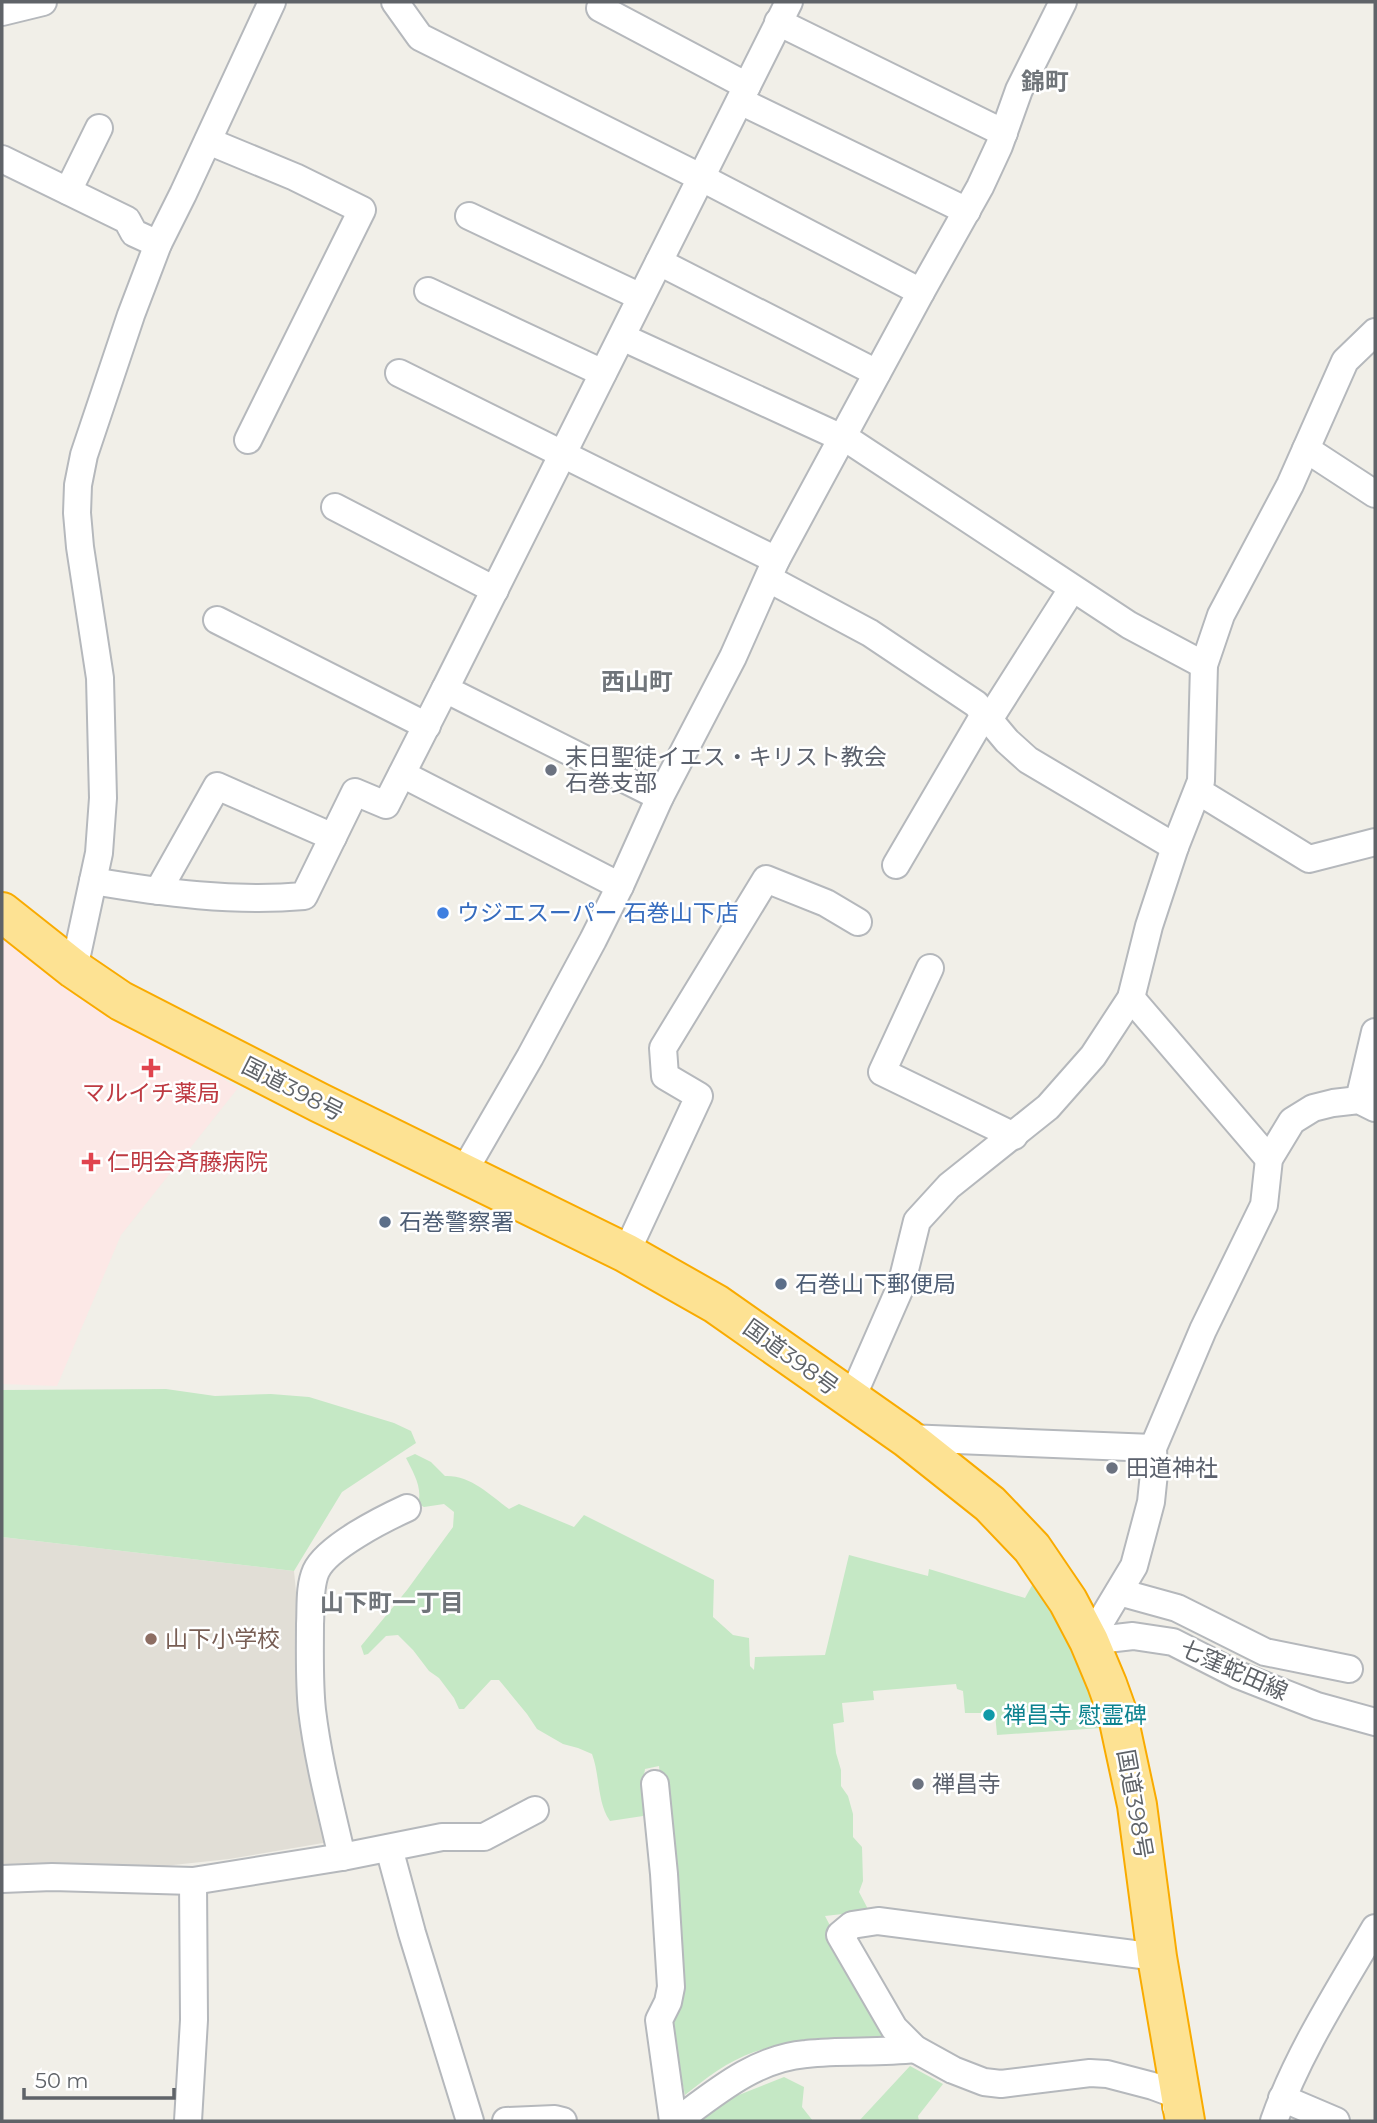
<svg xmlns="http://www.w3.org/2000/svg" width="1377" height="2123" viewBox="0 0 1377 2123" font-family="Montserrat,'Noto Sans JP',sans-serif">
<rect width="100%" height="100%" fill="#f1efe8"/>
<polygon fill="#e1ded6" points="2,1537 294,1571 307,1706 329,1842 229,1859 136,1869 2,1867"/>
<polygon fill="#fce8e6" points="2,936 100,1011 163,1041 238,1088 121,1235 57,1386 2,1384"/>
<g fill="#c5e8c5">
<polygon points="166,1389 215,1396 271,1394 309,1397 394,1423 411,1431 416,1443 342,1492 294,1571 2,1537 2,1390"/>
<path d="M415,1454L431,1462L445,1476C470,1475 489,1494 509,1509L519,1504L574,1527L584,1515L714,1580L713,1617L733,1635L749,1638L750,1666L754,1670L755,1657L825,1655L849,1555L928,1576L929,1569L1025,1598L1035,1580L1089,1683L1101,1728L997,1735L995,1713H965L963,1691L957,1689L956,1684L873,1691L874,1700L842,1703L844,1722L833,1724L836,1753L841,1770V1786L848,1796L853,1814V1837L862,1847L863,1881L859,1892L869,1911L825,1916L890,2040C847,2042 795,2038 754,2052C728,2061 706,2078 685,2095L670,2025L683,1994L659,1766L645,1769C642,1785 646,1800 643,1816L610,1821C597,1803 600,1775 592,1754L578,1748L563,1744L537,1729L527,1714L499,1680H491L464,1709H459L454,1698L439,1678L429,1671L413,1650L398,1635L386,1636L368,1654L364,1655L361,1646L407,1590L453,1527L454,1512L444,1504L424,1507L418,1504C423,1488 413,1472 406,1458Z"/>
<polygon points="910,2066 943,2084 918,2116 919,2121 859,2121"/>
<polygon points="784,2077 804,2087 802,2107 813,2121 695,2121 721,2102"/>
</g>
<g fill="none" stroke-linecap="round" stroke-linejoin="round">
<g stroke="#b5b8bc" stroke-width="30">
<g id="minor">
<polyline points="395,2 420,37 702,178 921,292"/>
<polyline points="600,8 747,86"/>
<polyline points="2,12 43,2"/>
<polyline points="778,22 1004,133"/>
<polyline points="740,101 967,211"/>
<polyline points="208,141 295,177 362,210 248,440"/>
<polyline points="2,159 127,220 134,233 158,244"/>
<polyline points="68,191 99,128"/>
<polyline points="469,216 641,297"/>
<polyline points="659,262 877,373"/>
<polyline points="428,291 603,373"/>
<polyline points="622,337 853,443 1129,625 1204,665"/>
<polyline points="399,373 776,560"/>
<polyline points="1306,449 1375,494"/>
<polyline points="335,507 495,590"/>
<polyline points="769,579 870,633 976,704 1007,741 1028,760 1175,847"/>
<polyline points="217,620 427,726"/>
<polyline points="990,718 1072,589"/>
<polyline points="402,774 620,886"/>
<polyline points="1198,791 1309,859 1375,842"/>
<polyline points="660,797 445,689 789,2"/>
<polyline points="896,865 985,713"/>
<path d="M93,881C163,893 234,902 304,896L355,792L386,805L445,689"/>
<polyline points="158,891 217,786 333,837"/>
<polyline points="930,968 882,1072 1014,1136"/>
<polyline points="74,969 99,853 103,798 100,678 80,547 77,513 78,485 84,455 131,315 158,244 183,194 272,2"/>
<polyline points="1131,998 1269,1159"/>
<polyline points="1359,1100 1375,1032"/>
<polyline points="463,1173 530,1057 593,940 620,886 660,797 733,657 776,560 921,292 980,187 999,146 1019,90 1063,2"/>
<polyline points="626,1253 699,1096 665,1076 663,1048 766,879 826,903 858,922"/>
<polyline points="851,1400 901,1286 917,1221 949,1186 1048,1107 1093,1056 1131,998 1149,926 1175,847 1201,781 1204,665 1221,615 1290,485 1345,361 1375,332"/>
<polyline points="907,1438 1153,1448"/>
<polyline points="1119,1592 1177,1608 1265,1652 1349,1669"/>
<polyline points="1089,1641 1134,1566 1151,1502 1154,1473 1153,1448 1203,1330 1264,1205 1269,1159 1292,1121 1313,1108 1333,1103 1359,1100 1375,1108"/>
<polyline points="1089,1641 1133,1636 1173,1642 1238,1675 1317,1706 1375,1722"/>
<polyline points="655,1784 664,1874 671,1987 668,2002 659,2020 673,2121"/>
<polyline points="389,1848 412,1933 470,2121"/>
<path d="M342,1857C331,1809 318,1760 312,1710C309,1682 310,1653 310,1624C311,1607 309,1587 316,1571C327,1547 383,1519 407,1508"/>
<polyline points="2,1879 52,1877 193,1881 342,1857 442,1837 484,1837 535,1810"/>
<polyline points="1157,1957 878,1921 852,1925 840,1935 894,2028 915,2049 953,2070 984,2082 1001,2084 1090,2073 1107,2074 1153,2086 1180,2096 1176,2107"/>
<polyline points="1282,2098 1336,2121"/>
<polyline points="188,2121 194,2020 193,1881"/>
<polyline points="506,2121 555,2119 563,2121"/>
<path d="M677,2121C716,2092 756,2058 806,2054C842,2050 878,2053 915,2049"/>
<path d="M1274,2121C1297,2055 1340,1988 1375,1928"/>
</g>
</g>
<g stroke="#f9ab00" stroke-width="42">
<polyline id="highway" points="2,912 74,969 121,1001 320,1103 626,1253 716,1304 907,1438 990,1504 1032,1548 1068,1601 1089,1641 1107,1684 1117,1712 1137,1805 1157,1957 1185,2121"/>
</g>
<use href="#minor" stroke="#fff" stroke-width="26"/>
<use href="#highway" stroke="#fde293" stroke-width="38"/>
</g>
<g fill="#6b7280" stroke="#fff" stroke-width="2.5">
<circle cx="551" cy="770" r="7"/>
<circle cx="1112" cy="1468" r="7"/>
<circle cx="918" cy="1784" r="7"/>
</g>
<circle fill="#3f7fe0" stroke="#fff" stroke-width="2.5" cx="443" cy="913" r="7"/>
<g fill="#e0444e" stroke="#fff" stroke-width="2.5">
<path d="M147.5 1057.5h7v7h7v7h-7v7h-7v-7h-7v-7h7z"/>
<path d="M87.5 1151.5h7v7h7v7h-7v7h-7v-7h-7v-7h7z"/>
</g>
<g fill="#5c6f8a" stroke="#fff" stroke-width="2.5">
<circle cx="385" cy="1222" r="7"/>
<circle cx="781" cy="1284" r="7"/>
</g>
<circle fill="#8d6e63" stroke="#fff" stroke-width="2.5" cx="151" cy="1639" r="7"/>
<circle fill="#0f9aa8" stroke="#fff" stroke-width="2.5" cx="989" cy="1715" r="7"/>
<g text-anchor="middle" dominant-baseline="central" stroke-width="5" stroke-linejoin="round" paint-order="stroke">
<g font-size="23" fill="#5b616d" stroke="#fff" text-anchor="start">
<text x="565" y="757">末日聖徒イエス・キリスト教会<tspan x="565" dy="26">石巻支部</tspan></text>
<text x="1126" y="1468">田道神社</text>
<text x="932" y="1784">禅昌寺</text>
</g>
<g font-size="23" fill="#366cbe" stroke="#fff" text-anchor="start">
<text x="457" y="913">ウジエスーパー 石巻山下店</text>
</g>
<g font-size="23" fill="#5f6368" stroke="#fff">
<text transform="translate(293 1089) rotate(27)">国道398号</text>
<text transform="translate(791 1357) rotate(36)">国道398号</text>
<text transform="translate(1234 1670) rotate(24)">七窪蛇田線</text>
<text transform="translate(1135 1804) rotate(80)">国道398号</text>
</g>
<g font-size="23" fill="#be3a42" stroke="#fff">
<text x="151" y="1093">マルイチ薬局</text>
<text x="107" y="1162" text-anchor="start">仁明会斉藤病院</text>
</g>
<g font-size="23" fill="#4e5e75" stroke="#fff" text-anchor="start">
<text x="399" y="1222">石巻警察署</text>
<text x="795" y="1284">石巻山下郵便局</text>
</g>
<g font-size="23" fill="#785e54" stroke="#fff" text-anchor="start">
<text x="165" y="1639">山下小学校</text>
</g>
<g font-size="23" fill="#0d838f" stroke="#fff" text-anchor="start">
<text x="1003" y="1715">禅昌寺 慰霊碑</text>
</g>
<g font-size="24" font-weight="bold" fill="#70757a" stroke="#fff">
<text x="1045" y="81">錦町</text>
<text x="637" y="681">西山町</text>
<text x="392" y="1602">山下町一丁目</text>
</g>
</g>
<rect width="1377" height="2123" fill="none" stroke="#5f6368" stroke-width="7"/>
<path d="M24 2088v10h150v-10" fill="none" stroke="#5f6368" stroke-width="3.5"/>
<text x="35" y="2088" font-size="21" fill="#5f6368" stroke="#ffffff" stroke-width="5" paint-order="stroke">50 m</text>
</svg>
